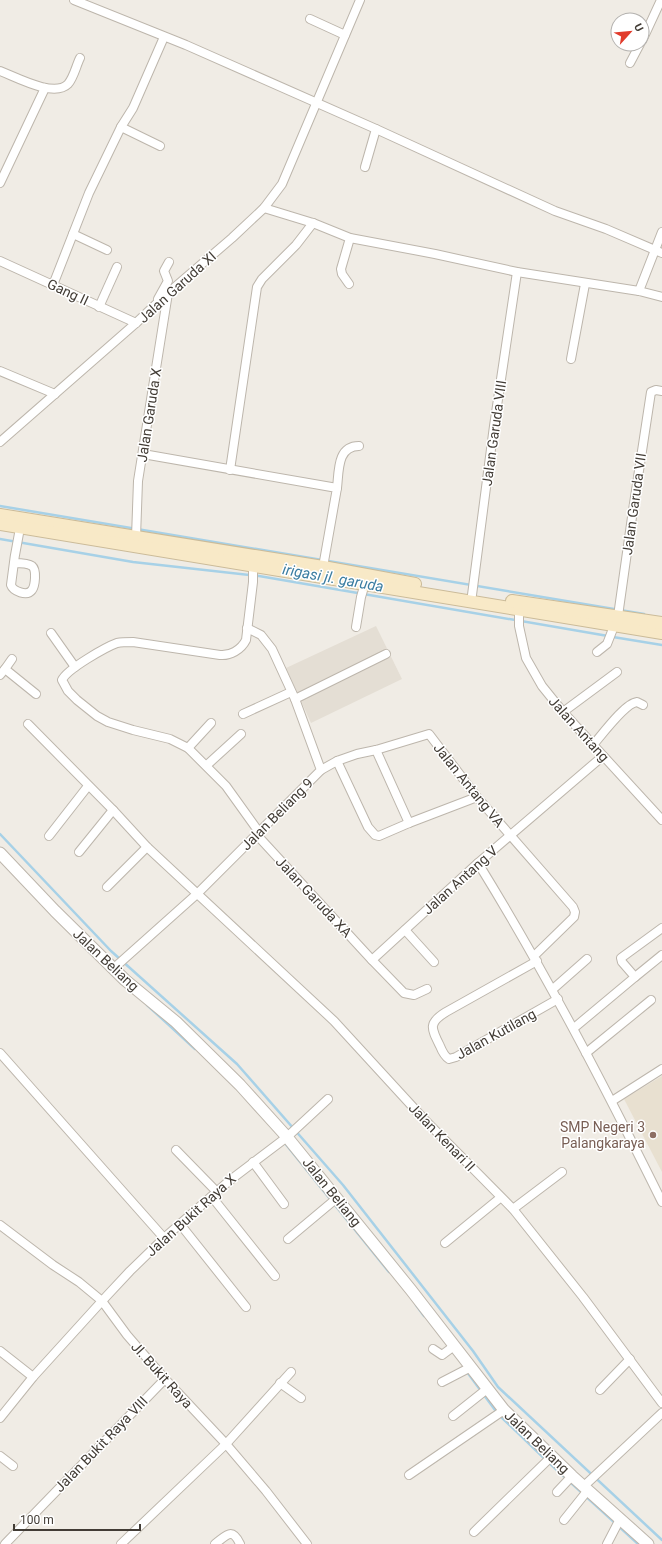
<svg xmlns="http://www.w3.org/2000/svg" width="662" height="1544" viewBox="0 0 662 1544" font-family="Roboto,sans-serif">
<rect width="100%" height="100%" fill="#f0ece5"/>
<polygon fill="#e4ded4" points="376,626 402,679 311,723 286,668"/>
<polygon fill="#e8e0d0" points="662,1076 662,1172 624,1099"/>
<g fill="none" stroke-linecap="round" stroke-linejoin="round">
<g stroke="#a7d1e7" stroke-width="2.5">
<polyline points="0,506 644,614"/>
<polyline points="0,539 133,562 259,576 608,636"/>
<polyline points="613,637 662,645"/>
<polyline points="0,834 111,951 237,1064 343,1185 473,1351 498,1387 662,1540"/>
<polyline points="147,1005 195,1049"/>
<polyline points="284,1142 389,1272"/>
<polyline points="416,1305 424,1316"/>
<polyline points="467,1372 498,1414 547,1461 638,1544"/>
</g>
<g stroke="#bdb6ac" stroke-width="10">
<g id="minor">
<polyline points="74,0 186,45 376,129 555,211 606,229 662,253"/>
<polyline points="310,19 345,35"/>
<polyline points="642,41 661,0"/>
<polyline points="630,63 640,44"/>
<path d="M0,71C16,77 54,98 68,84C74,77 76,66 80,58"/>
<polyline points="121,127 160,146"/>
<polyline points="365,167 376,129"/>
<polyline points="0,183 45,88"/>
<polyline points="264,208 313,223 350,238 435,254 517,272 639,291 662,297"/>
<polyline points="73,234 107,250"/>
<polyline points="0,261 136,323"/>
<polyline points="349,284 342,274 341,269 350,238"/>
<polyline points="53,285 89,193 121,127 133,108 164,37"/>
<polyline points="639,291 662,232"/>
<polyline points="158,299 168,281 164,271 169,262"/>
<polyline points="99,307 117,267"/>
<polyline points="571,359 585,284"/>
<polyline points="0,371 55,394"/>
<polyline points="0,442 136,323 168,293 232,238 264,208 282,184 360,0"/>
<polyline points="143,454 337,488 323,567"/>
<polyline points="230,470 257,287 262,279 296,245 313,223"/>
<path d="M337,488C339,471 337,446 359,446"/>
<polyline points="136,537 138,481 168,293"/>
<path d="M14,563C19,563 28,563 32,566C37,570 35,586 32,590C27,597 13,591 11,585C13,566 16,547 20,528"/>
<path d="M253,566V582L246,640C241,650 230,656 220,655L133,642C128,642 122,642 117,643C106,647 67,669 62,680L68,691L77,700L97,716L108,722L133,730L170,739L188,748L226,786L259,832"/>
<polyline points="472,595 494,426 517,272"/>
<polyline points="519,610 519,626 526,658 542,686 563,712 662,820"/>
<polyline points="356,627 361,597 366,580"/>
<polyline points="51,633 75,667"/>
<polyline points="597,652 607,644 618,616 633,510 651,392 656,390 662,391"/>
<polyline points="5,669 12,659"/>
<polyline points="0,675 5,669 36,694"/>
<polyline points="295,699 386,654"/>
<polyline points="563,712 617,672"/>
<polyline points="243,714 291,692"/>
<polyline points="28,724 113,810 147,847 334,1021 423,1118 513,1209 583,1297 662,1403"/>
<path d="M593,745C601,736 625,703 637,702L643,705"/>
<polyline points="188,748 211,723"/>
<polyline points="376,750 409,823"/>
<polyline points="337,761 368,827 375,835 379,836 409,823 477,797"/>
<polyline points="207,765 241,734"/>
<polyline points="321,770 337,761 357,754 376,750 429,734 477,797 573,907 575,912 574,917 534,956"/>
<polyline points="256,834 372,960"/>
<polyline points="49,836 88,786"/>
<polyline points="79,852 113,810"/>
<path d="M478,863C546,973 605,1087 662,1202"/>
<polyline points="107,887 147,847"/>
<polyline points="405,930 434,962"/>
<path d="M537,961L446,1012C428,1023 431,1028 440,1046C442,1051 444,1056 449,1059L456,1057L558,999"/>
<polyline points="114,968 198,893 321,770 295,699 272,649 261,635 247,628"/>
<polyline points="635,977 662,955"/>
<polyline points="427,989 414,995 404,993 372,960 478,863 603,756"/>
<polyline points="553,989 587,959"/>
<polyline points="574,1028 635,977 622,962 621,958 662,928"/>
<polyline points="0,1053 164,1238"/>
<polyline points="586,1053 651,1000"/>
<polyline points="612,1101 662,1069"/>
<polyline points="176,1150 217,1192"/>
<polyline points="253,1162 284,1204"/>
<polyline points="212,1197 275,1276"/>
<polyline points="513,1209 562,1172"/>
<polyline points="180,1224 246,1307"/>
<polyline points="0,1225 53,1265 79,1282 102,1301 127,1335 165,1379 226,1444 266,1491 307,1544"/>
<polyline points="288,1239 337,1198"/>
<polyline points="445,1243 500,1198"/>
<polyline points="433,1349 442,1355 454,1346"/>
<polyline points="0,1351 33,1377"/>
<polyline points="442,1382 471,1367"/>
<polyline points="280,1383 301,1398"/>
<polyline points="600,1390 630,1359"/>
<polyline points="453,1416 487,1389"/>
<polyline points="0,1418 33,1377 102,1301 130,1271 164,1238 229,1181 287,1137 328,1099"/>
<polyline points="0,1456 13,1466"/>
<polyline points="409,1475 504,1410"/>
<polyline points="584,1486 662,1413"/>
<polyline points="557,1492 572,1476"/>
<polyline points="564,1520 588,1490"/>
<polyline points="474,1532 552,1456"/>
<polyline points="5,1544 165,1379"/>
<polyline points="121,1544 226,1444 291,1372"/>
<path d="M215,1544C227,1535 232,1527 240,1544"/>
<polyline points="607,1544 620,1519"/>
</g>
</g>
<g stroke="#bdb6ac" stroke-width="13">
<polyline id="tertiary" points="0,853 55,911 125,980 176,1022 240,1085 287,1137 411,1290 504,1410 572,1476 648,1544"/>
</g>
<g stroke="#cbbb99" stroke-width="14">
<g id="secondary">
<polyline points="0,515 323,567 415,584"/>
<polyline points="0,524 662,633"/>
<polyline points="512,601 662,623"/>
</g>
</g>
<use href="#minor" stroke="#fff" stroke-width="8"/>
<use href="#tertiary" stroke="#fff" stroke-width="11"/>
<use href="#secondary" stroke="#f8e9c7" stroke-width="12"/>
</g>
<circle fill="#8d6e63" stroke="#fff" stroke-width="1.5" cx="653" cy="1135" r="4"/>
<g text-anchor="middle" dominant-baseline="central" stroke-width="3" stroke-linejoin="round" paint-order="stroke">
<g font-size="14" fill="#423c35" stroke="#fff">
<text transform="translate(177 287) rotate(-42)">Jalan Garuda XI</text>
<text transform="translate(68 292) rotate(25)">Gang II</text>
<text transform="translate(149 415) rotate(-81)">Jalan Garuda X</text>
<text transform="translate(494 433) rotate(-82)">Jalan Garuda VIII</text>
<text transform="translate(634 504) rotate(-82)">Jalan Garuda VII</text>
<text transform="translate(579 729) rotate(48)">Jalan Antang</text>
<text transform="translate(469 785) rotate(51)">Jalan Antang VA</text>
<text transform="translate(277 814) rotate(-45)">Jalan Beliang 9</text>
<text transform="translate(460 880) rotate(-42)">Jalan Antang V</text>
<text transform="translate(314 897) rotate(47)">Jalan Garuda XA</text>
<text transform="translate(106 960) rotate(43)">Jalan Beliang</text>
<text transform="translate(496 1034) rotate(-29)">Jalan Kutilang</text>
<text transform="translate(442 1137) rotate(46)">Jalan Kenari II</text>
<text transform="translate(332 1192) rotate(51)">Jalan Beliang</text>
<text transform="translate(191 1215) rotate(-42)">Jalan Bukit Raya X</text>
<text transform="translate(162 1375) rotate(48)">Jl. Bukit Raya</text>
<text transform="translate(537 1442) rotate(44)">Jalan Beliang</text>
<text transform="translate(101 1444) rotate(-46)">Jalan Bukit Raya VIII</text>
</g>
<g font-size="14" fill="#785e54" stroke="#fff" text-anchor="end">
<text x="645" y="1127">SMP Negeri 3<tspan x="645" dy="16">Palangkaraya</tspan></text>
</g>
<g font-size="15" font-style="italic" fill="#3b7da1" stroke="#fff">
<text transform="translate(333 578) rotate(10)">irigasi jl. garuda</text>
</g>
</g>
<g transform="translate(630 32) rotate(63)"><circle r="19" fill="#ffffff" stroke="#b3b1ae"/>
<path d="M0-3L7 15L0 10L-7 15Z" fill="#e13b2b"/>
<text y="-6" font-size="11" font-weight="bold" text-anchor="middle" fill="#423c35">U</text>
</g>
<path d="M14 1524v6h126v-6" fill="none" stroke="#423c35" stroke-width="2"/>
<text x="20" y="1524" font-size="12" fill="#423c35" stroke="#ffffff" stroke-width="3" paint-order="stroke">100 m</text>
</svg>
